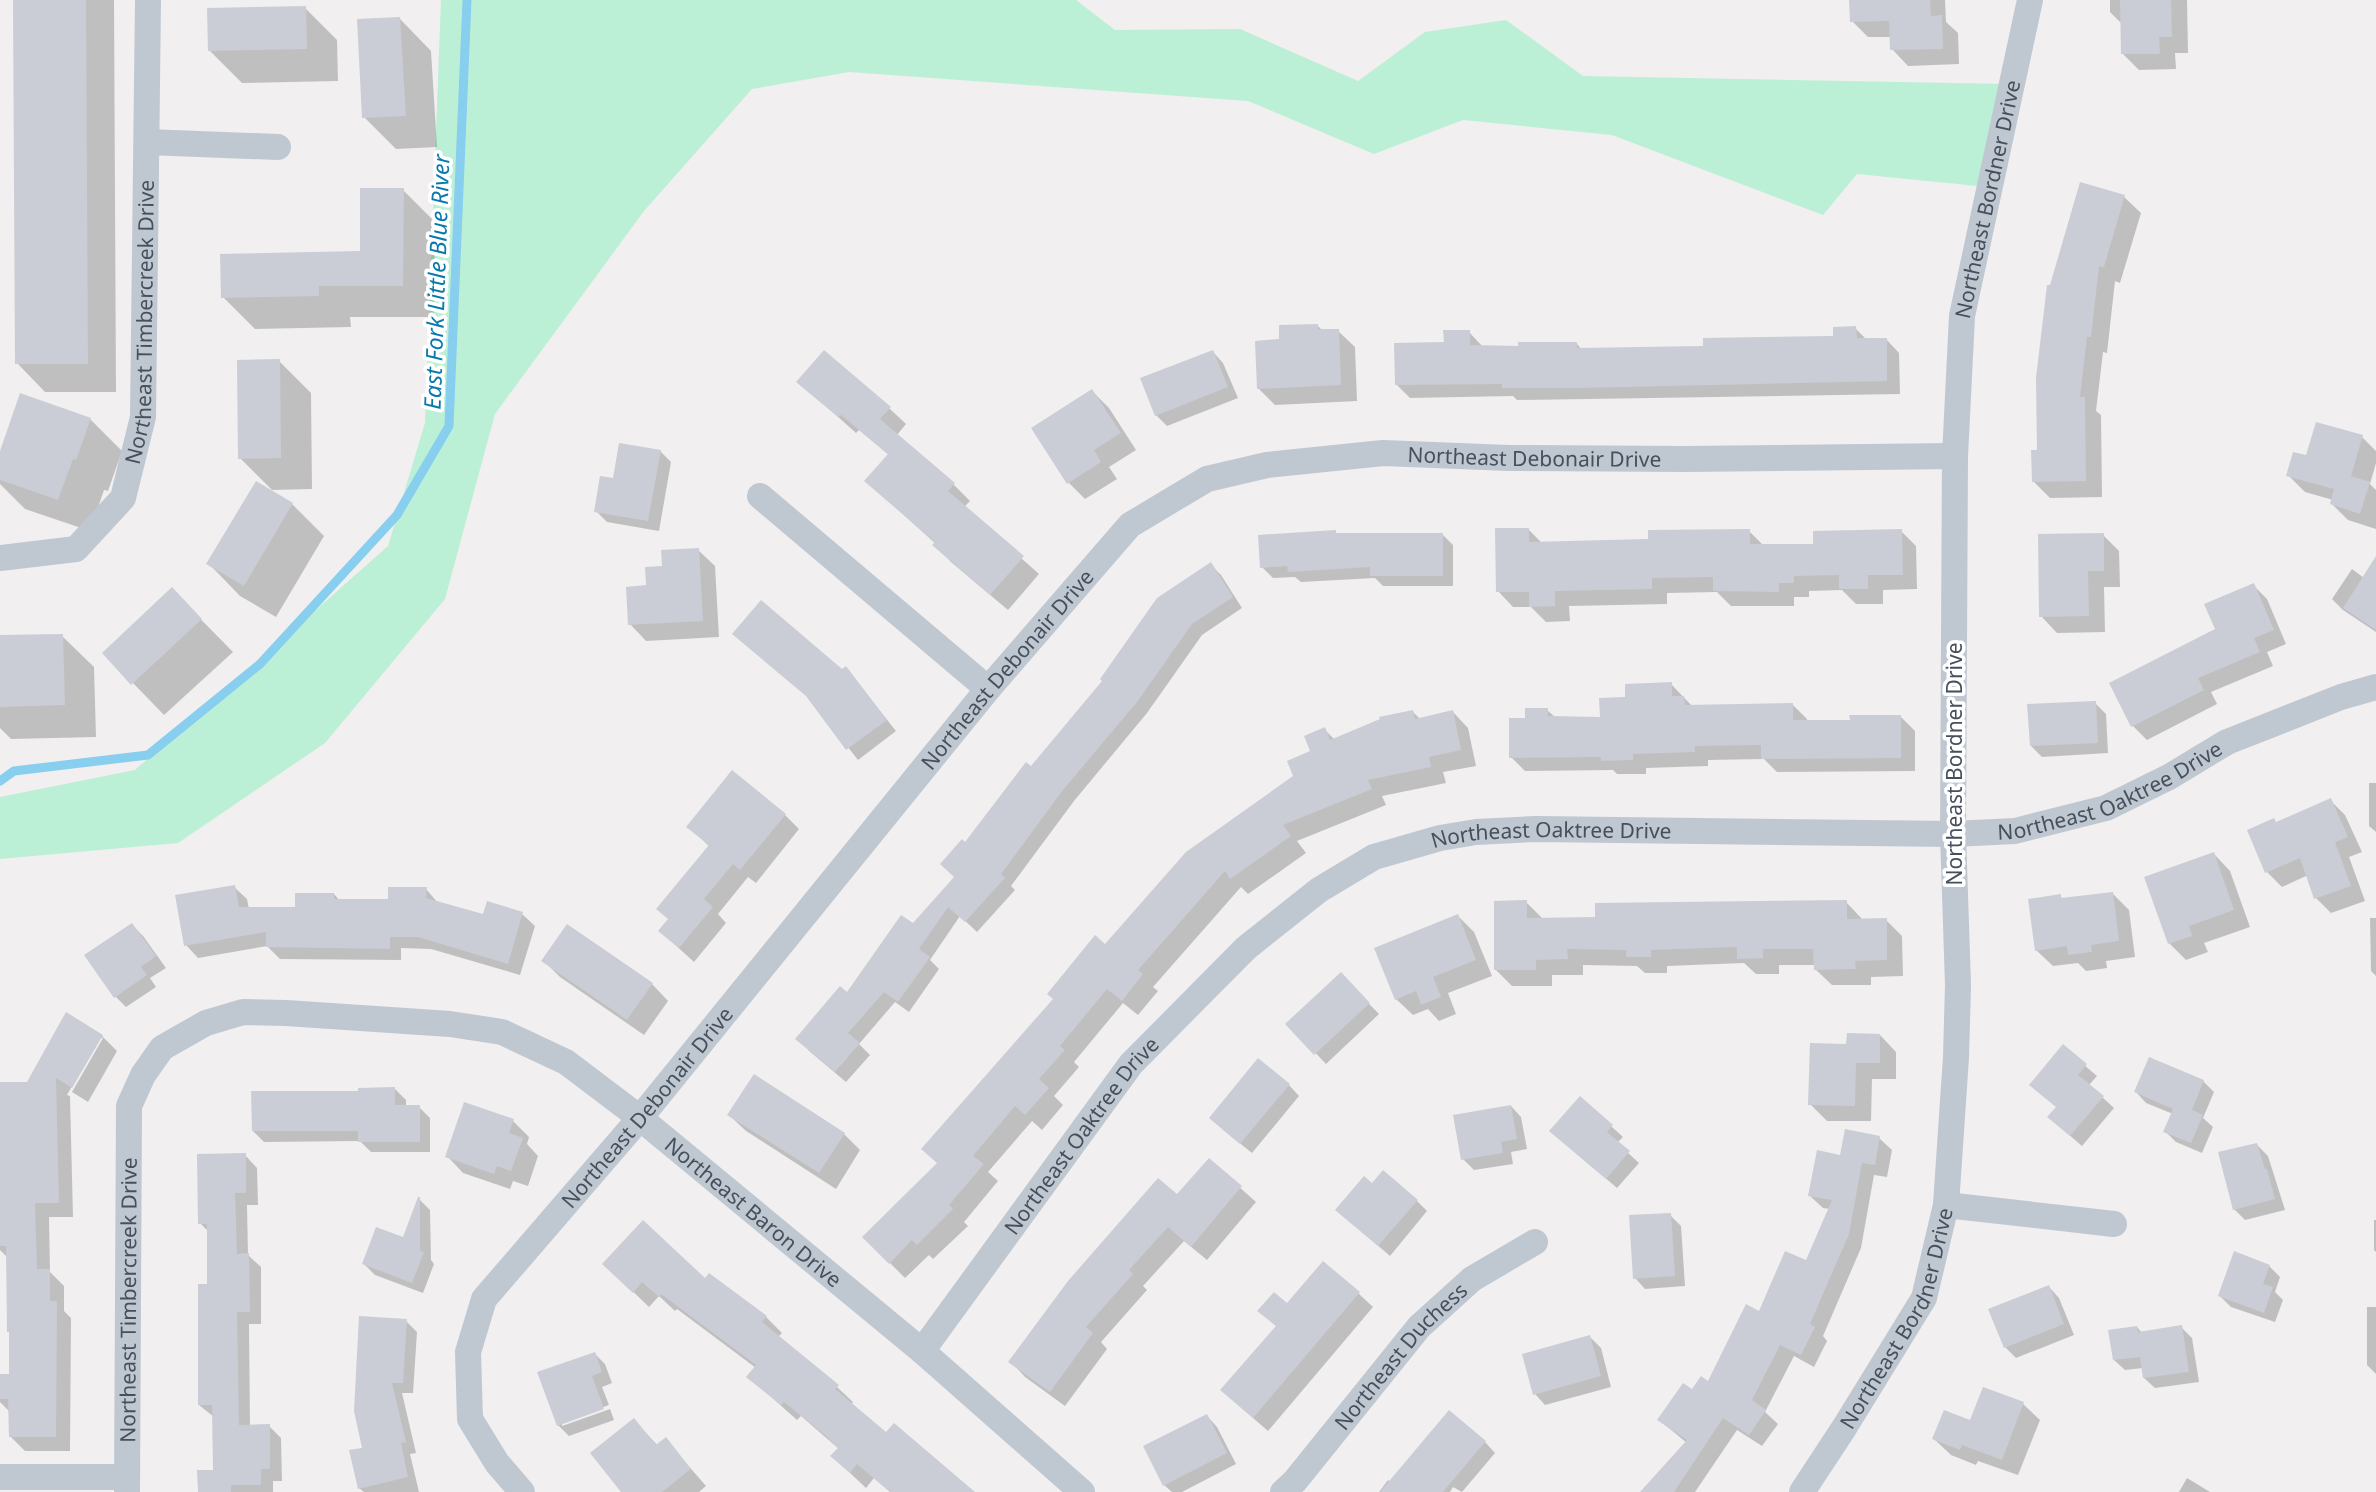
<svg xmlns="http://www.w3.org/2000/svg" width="2376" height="1492" viewBox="0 0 2376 1492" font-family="'Noto Sans',sans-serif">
<rect width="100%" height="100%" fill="#f1efef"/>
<polygon fill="#bcf0d6" points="441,0 1076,0 1115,30 1240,29 1358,81 1425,32 1506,20 1583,76 2008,84 1978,186 1857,174 1823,215 1612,135 1463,120 1374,154 1248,101 849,72 752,89 644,211 495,414 445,599 325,743 178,843 0,859 0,797 135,770 388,546 425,423"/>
<g fill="#0003">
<polygon points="14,0 114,0 116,392 45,392 17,363"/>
<polygon points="1851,0 1945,0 1946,22 1958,33 1959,64 1908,66 1892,49 1892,37 1868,37 1852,21"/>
<polygon points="2110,0 2187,0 2188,53 2175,53 2176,69 2139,70 2122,53 2122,24 2110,12"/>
<polygon points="305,8 337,40 338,81 242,83 210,51"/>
<polygon points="400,19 431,51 437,147 396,149 364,117"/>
<polygon points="403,190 435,222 434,317 350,317 351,327 255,329 223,297 361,253"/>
<polygon points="2124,197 2141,213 2120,283 2115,281 2107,353 2103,352 2096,411 2101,415 2102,497 2050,498 2033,481 2039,452 2038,378"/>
<polygon points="1318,326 1323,331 1338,331 1355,347 1357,401 1275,405 1258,388 1281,341"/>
<polygon points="1855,328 1867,340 1886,339 1899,353 1900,394 1517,400 1513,396 1410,398 1397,385 1446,344 1469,332 1483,347 1520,348 1577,344 1582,350 1705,348 1834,338"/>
<polygon points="1213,352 1223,363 1238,398 1167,426 1156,415"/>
<polygon points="279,361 311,393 312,489 272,490 240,458"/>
<polygon points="799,382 889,408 906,424 897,435 953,484 970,501 964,507 1039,574 1008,610 951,562 935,545 936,544 866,481 889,455 859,430 856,433"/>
<polygon points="1092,391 1109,408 1136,450 1109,467 1117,479 1085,499 1069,483"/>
<polygon points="90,419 122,451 108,491 104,490 90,531 25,509 0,484 0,456"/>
<polygon points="2362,437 2376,451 2376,463 2370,484 2376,490 2376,529 2348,520 2332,504 2333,500 2305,492 2288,475 2307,458"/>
<polygon points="660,451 671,462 659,531 607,522 596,511 614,480"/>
<polygon points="292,504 324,536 276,617 240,596 209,564"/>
<polygon points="1529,530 1542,543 1650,541 1749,531 1764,546 1815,546 1901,531 1916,546 1917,589 1883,590 1883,604 1856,604 1842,590 1809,591 1809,597 1794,597 1794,606 1731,606 1717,592 1667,593 1667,604 1569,606 1570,621 1546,622 1531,607 1513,607 1498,591"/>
<polygon points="1335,532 1338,535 1442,534 1453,545 1453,586 1383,586 1375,578 1301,582 1295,577 1273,578 1262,567"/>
<polygon points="2103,535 2119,551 2120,587 2104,587 2105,632 2057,633 2041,616"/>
<polygon points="698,550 715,566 719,637 646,641 630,624 648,587 664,568"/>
<polygon points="2376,560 2376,632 2343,610 2332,599 2352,569 2364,578"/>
<polygon points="1210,564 1221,575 1242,608 1202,635 1147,713 1074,801 1011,886 1015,890 977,932 960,916 930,960 939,969 909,1012 895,1002 859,1044 870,1055 846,1082 808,1050 848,995 956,877 966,844"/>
<polygon points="2253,585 2267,599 2286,644 2267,652 2273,666 2211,692 2217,704 2147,740 2133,726 2111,684 2217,630"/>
<polygon points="172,590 233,652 164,715 104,653"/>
<polygon points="0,636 62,636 94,667 96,737 11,739 0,728"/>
<polygon points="846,668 896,731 858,760 811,700"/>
<polygon points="1671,684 1692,706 1792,704 1807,719 1807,722 1851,722 1900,716 1915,731 1915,771 1777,772 1764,759 1708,760 1708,766 1646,768 1646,774 1617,774 1613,770 1525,771 1511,757 1526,719 1547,710 1556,718 1601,718 1627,699"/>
<polygon points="2095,703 2106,714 2108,753 2042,757 2031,746"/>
<polygon points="1413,712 1420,719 1453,712 1468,728 1476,766 1443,772 1446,783 1382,796 1386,805 1297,841 1306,853 1248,894 1241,887 1153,987 1158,991 1138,1015 1123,1003 1074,1062 1079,1067 1054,1096 1063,1105 1042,1130 1032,1121 988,1172 998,1181 964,1222 968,1226 933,1259 929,1255 905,1278 864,1237 939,1164 1105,946 1295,777 1313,752 1324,729 1335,740"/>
<polygon points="2369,783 2376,783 2376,832 2369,826"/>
<polygon points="2330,800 2345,815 2362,852 2349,857 2365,901 2331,913 2316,898 2308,875 2282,887 2267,872 2277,823"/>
<polygon points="785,815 799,829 756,883 748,877 718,914 726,923 694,962 660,931 669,920 710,847 689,827"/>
<polygon points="2214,854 2230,871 2250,927 2204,943 2208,952 2186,960 2169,943"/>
<polygon points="234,887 247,899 249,909 296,909 334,894 340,901 389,901 426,889 438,903 484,917 522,914 535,926 520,975 431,949 401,948 401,960 280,959 267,946 198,958 186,945"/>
<polygon points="2112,893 2129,910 2135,957 2106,961 2107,968 2086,971 2078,963 2053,966 2036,950 2060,896 2064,900"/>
<polygon points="1526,902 1544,920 1596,919 1846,902 1863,920 1886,920 1902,936 1903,976 1871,977 1871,985 1832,985 1815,969 1815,965 1779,965 1779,974 1756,974 1744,963 1667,966 1667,973 1645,973 1637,966 1583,965 1583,975 1552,975 1552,986 1512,986 1496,970"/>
<polygon points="1458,916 1474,932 1492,976 1448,993 1456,1014 1439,1021 1428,1009 1413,1015 1396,999"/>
<polygon points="2370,918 2376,918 2376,976 2371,971"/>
<polygon points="132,925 143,936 166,968 150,978 156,987 126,1007 115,996"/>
<polygon points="544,961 652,984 668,1001 644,1035 560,977"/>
<polygon points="1340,974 1379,1014 1326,1064 1288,1024"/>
<polygon points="66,1015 102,1036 117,1051 88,1102 72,1092 103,1038 99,1038 67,1095 70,1096 73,1217 49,1217 50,1272 64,1286 64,1311 71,1318 70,1451 25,1451 10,1436 10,1412 0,1402 0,1376 11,1376 8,1258 0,1250 0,1172 2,1172 0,1084 28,1084"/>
<polygon points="1880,1035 1896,1052 1896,1079 1872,1079 1871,1121 1827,1121 1810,1104 1848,1045"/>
<polygon points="2063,1047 2097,1076 2089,1085 2114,1108 2082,1146 2060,1127 2057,1108"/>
<polygon points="2203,1081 2214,1092 2203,1118 2213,1127 2202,1153 2176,1142 2165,1131 2173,1114 2146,1103 2136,1092"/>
<polygon points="1289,1085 1299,1096 1252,1153 1222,1129"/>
<polygon points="395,1089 406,1100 406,1107 419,1107 430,1118 430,1152 371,1152 360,1141 264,1142 253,1131 360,1093"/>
<polygon points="1580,1098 1623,1137 1617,1143 1639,1163 1617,1188 1562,1141"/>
<polygon points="1511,1106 1521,1117 1527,1149 1511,1152 1513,1164 1474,1170 1463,1159"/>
<polygon points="729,1115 844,1134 860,1150 836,1189 746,1131"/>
<polygon points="513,1121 529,1137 527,1144 538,1156 528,1186 513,1181 510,1189 463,1173 447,1156"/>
<polygon points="1879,1138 1892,1150 1887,1177 1874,1175 1861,1248 1823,1336 1827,1341 1814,1367 1794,1356 1765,1412 1778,1424 1762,1446 1737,1430 1695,1492 1642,1492 1687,1443 1659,1420 1692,1391 1708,1383 1760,1313 1807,1262 1830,1209 1823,1208 1810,1196 1841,1157"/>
<polygon points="2257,1145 2268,1156 2285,1210 2245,1220 2234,1209"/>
<polygon points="245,1155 257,1168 258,1205 247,1205 248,1255 261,1267 261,1324 249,1324 250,1426 269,1426 281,1438 282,1481 273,1481 273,1492 199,1492 214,1471 214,1417 199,1405 209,1286 209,1232 200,1223"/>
<polygon points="1209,1160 1256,1202 1207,1260 1184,1241 1143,1286 1147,1290 1101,1342 1107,1349 1065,1406 1025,1377 1011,1362 1177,1197"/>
<polygon points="419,1199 430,1210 431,1260 434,1264 423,1293 375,1275 364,1264 404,1239"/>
<polygon points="1417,1201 1427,1211 1390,1256 1337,1210"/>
<polygon points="1670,1215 1681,1226 1685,1286 1645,1289 1635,1278"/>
<polygon points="2374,1220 2376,1220 2376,1252 2374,1250"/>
<polygon points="2269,1266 2280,1277 2275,1292 2283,1300 2275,1322 2231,1307 2220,1296"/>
<polygon points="620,1279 705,1280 766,1317 782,1333 778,1337 837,1387 853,1402 851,1405 887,1435 972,1492 890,1492 874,1478 866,1488 832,1456 839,1449 801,1416 797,1420 749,1377 756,1368 677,1309 675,1311 659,1296 649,1307"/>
<polygon points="2049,1287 2059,1298 2074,1335 2016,1358 2005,1347"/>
<polygon points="1358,1293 1373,1307 1268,1431 1237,1404 1277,1327 1260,1311"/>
<polygon points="2367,1307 2376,1307 2376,1374 2367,1365"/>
<polygon points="406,1321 417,1332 413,1393 402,1393 416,1453 410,1454 419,1492 364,1492 359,1488 364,1449"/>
<polygon points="2137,1327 2142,1333 2181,1327 2192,1338 2199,1382 2155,1388 2144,1378 2143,1368 2125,1370 2114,1360"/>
<polygon points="1590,1337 1601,1348 1611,1387 1545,1405 1535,1394"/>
<polygon points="595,1354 605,1364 612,1383 602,1387 609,1405 562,1422 562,1426 610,1409 614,1420 569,1436 558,1425"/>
<polygon points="2023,1404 2040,1420 2018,1475 1978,1461 1976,1465 1951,1455 1934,1439"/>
<polygon points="1207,1416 1217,1427 1236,1464 1182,1492 1172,1492 1164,1485"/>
<polygon points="634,1420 658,1446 666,1440 706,1486 699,1492 623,1492"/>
<polygon points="1485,1442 1495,1453 1462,1492 1453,1487 1450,1492 1379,1492 1388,1480 1390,1482"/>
<polygon points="2187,1478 2210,1492 2179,1492"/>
</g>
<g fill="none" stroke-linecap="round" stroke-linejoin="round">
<polyline stroke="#88ceee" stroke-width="9" points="0,781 14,771 148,755 260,664 397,515 449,426 467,0"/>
</g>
<g fill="#cacdd5">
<polygon points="13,0 86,0 88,364 15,364"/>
<polygon points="1849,0 1930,0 1931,16 1942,15 1943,49 1890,50 1889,21 1850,22"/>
<polygon points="2120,0 2171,0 2172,37 2159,37 2160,54 2121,54"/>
<polygon points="306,6 307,49 208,51 207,8"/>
<polygon points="400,17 406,116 362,118 357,19"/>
<polygon points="2080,182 2125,195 2104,267 2099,266 2091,337 2087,337 2080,397 2085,397 2086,481 2032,482 2031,450 2037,450 2036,378 2047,285 2050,285"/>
<polygon points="360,188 404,188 403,286 319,286 319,296 221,298 220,254 360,251"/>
<polygon points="1318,324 1318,329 1339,329 1341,385 1257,389 1255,341 1279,339 1279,325"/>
<polygon points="1856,326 1857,338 1887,338 1887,381 1577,388 1502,388 1502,384 1395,385 1394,343 1444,342 1443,330 1470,330 1470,345 1518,346 1518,342 1577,342 1577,348 1703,346 1703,338 1833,336 1833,327"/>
<polygon points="824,350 891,407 880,419 955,483 948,491 1024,556 990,595 932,545 935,542 864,481 888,454 841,415 838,417 796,382"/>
<polygon points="1213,350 1228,387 1155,416 1140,378"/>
<polygon points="280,359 281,458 238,459 237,360"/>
<polygon points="1092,389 1121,433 1094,450 1101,462 1067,484 1031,428"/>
<polygon points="20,393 91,418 76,460 73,459 58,500 0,480 0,451"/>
<polygon points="2316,422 2363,435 2351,476 2370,482 2360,514 2330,504 2334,489 2286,476 2293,452 2306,455"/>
<polygon points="619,443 661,450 648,521 594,512 600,476 613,478"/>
<polygon points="256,481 293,503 244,586 206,564"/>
<polygon points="1495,528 1529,528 1529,542 1648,539 1648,530 1750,529 1750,544 1813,544 1813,531 1902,529 1903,575 1868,575 1868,589 1839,589 1839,575 1794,576 1794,583 1779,583 1779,592 1713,591 1713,577 1652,578 1652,589 1555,591 1555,606 1529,607 1529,592 1496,592"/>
<polygon points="1336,530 1336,533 1443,533 1443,576 1370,576 1370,567 1288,572 1287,566 1260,568 1258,535"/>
<polygon points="2104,533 2104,571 2088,571 2089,616 2039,617 2038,534"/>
<polygon points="699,548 703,621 628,625 626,587 646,585 645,567 662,566 661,550"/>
<polygon points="2376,556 2376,630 2343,608"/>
<polygon points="1211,562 1233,597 1192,624 1137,702 1063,790 1001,874 1005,878 965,922 948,907 919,949 930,957 898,1002 884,992 848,1033 860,1043 835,1072 795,1039 840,986 847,992 901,915 913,923 954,877 940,864 962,839 965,842 1026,762 1031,766 1102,681 1100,679 1157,598"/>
<polygon points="2254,583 2274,630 2254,638 2260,652 2198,678 2204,690 2131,727 2109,683 2215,629 2204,604"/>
<polygon points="172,587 202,619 131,685 102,653"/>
<polygon points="761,600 842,669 846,666 887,720 846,750 806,696 732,634"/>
<polygon points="63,634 65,705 0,707 0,635"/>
<polygon points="1672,682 1672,696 1684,696 1685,705 1793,703 1793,720 1850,720 1849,715 1901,715 1901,758 1761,759 1761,745 1695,746 1695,752 1633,754 1633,760 1601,761 1601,757 1509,758 1509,718 1525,718 1525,708 1548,708 1548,716 1600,717 1599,698 1625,697 1625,684"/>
<polygon points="2096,701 2098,743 2030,746 2027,704"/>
<polygon points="1413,710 1415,719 1453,710 1461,750 1429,757 1431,767 1368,780 1372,789 1283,825 1291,836 1230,879 1225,871 1138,970 1143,974 1122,1001 1107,989 1060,1046 1065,1050 1039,1079 1049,1088 1025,1115 1015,1106 973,1156 984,1164 949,1205 953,1209 917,1245 912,1240 889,1264 862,1237 937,1163 921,1149 1053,999 1047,994 1095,935 1105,944 1186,852 1293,776 1287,761 1310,751 1304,736 1325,727 1330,740 1380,719 1379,717"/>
<polygon points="732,770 786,814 740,870 733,864 704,899 713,907 679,948 658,931 668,919 656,909 709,845 686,827"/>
<polygon points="2331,798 2348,837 2335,842 2351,886 2314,899 2300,858 2265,873 2247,830 2274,818 2276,822"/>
<polygon points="2214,852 2234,910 2189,926 2192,936 2168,944 2144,877"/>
<polygon points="235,885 239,907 295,907 295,893 334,893 334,899 388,899 388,887 427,887 426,898 483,914 487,901 523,912 508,964 418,937 390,937 390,949 266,947 266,932 184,946 175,895"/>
<polygon points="2113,892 2119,941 2091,945 2092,952 2068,955 2067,946 2035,951 2028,899 2061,894 2061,898"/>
<polygon points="1527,900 1527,918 1595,917 1595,903 1847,900 1847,919 1887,918 1887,960 1855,961 1856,969 1814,970 1813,949 1763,949 1763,958 1737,959 1737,947 1651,950 1651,957 1626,957 1626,950 1567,949 1568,959 1536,960 1536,970 1494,970 1494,901"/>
<polygon points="1458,914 1476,960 1433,977 1441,997 1421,1005 1416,991 1395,1000 1374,948"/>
<polygon points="132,923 156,956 141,967 147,975 114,998 84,955"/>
<polygon points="567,924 653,983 627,1020 541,961"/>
<polygon points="1341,972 1370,1003 1314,1055 1285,1024"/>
<polygon points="66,1012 103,1035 72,1088 56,1078 59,1203 35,1203 37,1269 50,1269 50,1301 57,1301 56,1437 9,1437 8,1399 0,1399 0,1374 9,1374 9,1332 7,1332 6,1246 0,1246 0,1082 27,1082"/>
<polygon points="1847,1033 1880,1034 1880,1063 1856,1063 1855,1106 1808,1105 1810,1043 1846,1044"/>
<polygon points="2063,1044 2087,1064 2078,1075 2104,1096 2070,1136 2047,1117 2056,1107 2029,1085"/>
<polygon points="2149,1057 2204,1080 2192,1110 2203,1115 2191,1143 2163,1132 2173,1109 2134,1092"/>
<polygon points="1258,1058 1290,1084 1240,1144 1209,1118"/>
<polygon points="754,1074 845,1133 819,1173 727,1115"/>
<polygon points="395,1087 395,1105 420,1105 420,1142 358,1142 358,1131 252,1131 251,1091 358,1091 358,1088"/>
<polygon points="1580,1096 1613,1125 1607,1132 1630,1151 1606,1179 1549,1131"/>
<polygon points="464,1102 514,1119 509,1133 523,1138 511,1171 497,1166 494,1174 445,1157"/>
<polygon points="1511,1105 1517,1139 1501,1142 1503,1153 1461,1160 1453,1115"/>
<polygon points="1845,1129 1880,1136 1875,1165 1862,1163 1849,1234 1810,1324 1815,1327 1801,1355 1780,1345 1752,1400 1766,1410 1749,1435 1723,1418 1674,1492 1640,1492 1687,1440 1657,1420 1683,1383 1692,1389 1701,1376 1708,1381 1746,1304 1759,1311 1785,1251 1806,1260 1832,1200 1808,1196 1817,1150 1840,1155"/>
<polygon points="2257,1143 2265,1169 2267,1169 2275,1199 2233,1210 2218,1152"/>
<polygon points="246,1153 246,1193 235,1193 237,1254 249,1253 250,1312 237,1312 239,1425 270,1424 270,1469 261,1469 261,1485 231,1485 231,1492 198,1492 197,1470 213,1470 212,1405 198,1405 198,1284 207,1284 207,1224 198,1224 197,1154"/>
<polygon points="1209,1158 1242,1186 1191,1247 1168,1227 1129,1270 1133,1274 1086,1327 1093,1333 1050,1392 1008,1362 1068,1281 1158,1178 1177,1194"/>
<polygon points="1383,1170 1418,1200 1378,1246 1335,1210 1364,1176 1372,1183"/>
<polygon points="418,1197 420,1197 420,1251 424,1252 412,1283 362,1264 376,1227 403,1237"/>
<polygon points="1671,1213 1675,1276 1633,1279 1629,1215"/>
<polygon points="643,1220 705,1278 709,1273 767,1316 762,1322 839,1385 835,1389 886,1432 894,1423 975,1492 890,1492 857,1464 850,1473 830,1456 838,1448 825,1435 784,1402 781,1405 746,1377 756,1365 661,1294 659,1297 642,1282 633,1293 602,1264"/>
<polygon points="2234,1251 2270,1265 2263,1284 2273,1287 2264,1313 2218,1296"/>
<polygon points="1323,1261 1360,1292 1253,1418 1220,1390 1276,1326 1257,1311 1274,1292 1287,1303"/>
<polygon points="2049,1285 2064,1324 2004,1348 1988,1309"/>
<polygon points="359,1316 407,1319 403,1383 392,1383 406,1442 401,1443 408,1477 358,1489 349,1450 362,1448 354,1411"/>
<polygon points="2182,1325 2189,1372 2143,1378 2140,1357 2113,1360 2108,1330 2137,1326 2138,1332"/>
<polygon points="1590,1335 1601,1376 1533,1395 1522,1354"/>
<polygon points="595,1352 602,1372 592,1376 604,1409 557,1426 537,1372"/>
<polygon points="1983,1387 2024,1402 2002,1460 1962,1445 1960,1450 1932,1439 1944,1410 1970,1420"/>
<polygon points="1449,1410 1486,1441 1443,1492 1380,1492"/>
<polygon points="1207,1414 1227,1453 1163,1486 1143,1446"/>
<polygon points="634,1418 656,1445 666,1437 691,1469 662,1492 621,1492 590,1453"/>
</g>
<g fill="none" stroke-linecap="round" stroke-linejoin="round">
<g stroke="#bfc7d1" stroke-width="26">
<polyline points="147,142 278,147"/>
<polyline points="760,496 988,689"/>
<path id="s1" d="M0,558L76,549L123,498L143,417L148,0"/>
<polyline points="1946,1205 2114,1224"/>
<path id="s2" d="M922,1351L1131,1064L1246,948L1319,890L1374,857L1440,838L1476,832L1536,829L1953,834L2015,831L2106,808L2169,777L2227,742L2341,697L2376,687"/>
<polyline points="0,1477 127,1477"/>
<path id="s3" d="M127,1492L129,1106L143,1075L162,1048L206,1023L243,1012L286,1013L450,1024L502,1032L566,1062L640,1118L922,1351L1082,1492"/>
<path id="s4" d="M522,1492L497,1463L470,1419L468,1352L484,1299L640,1118L988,689L1130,525L1207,479L1267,465L1383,453L1509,458L1685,459L1955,456"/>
<path id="s5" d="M1283,1492L1295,1481L1419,1327L1472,1279L1535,1242"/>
<path id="s6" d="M1802,1492L1844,1428L1924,1298L1946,1205L1956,1057L1958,985L1953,834L1955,456L1962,316L2030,0"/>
</g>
</g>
<g text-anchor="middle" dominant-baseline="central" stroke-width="7" stroke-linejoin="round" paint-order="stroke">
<g font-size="21" fill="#46505d" stroke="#fff">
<text stroke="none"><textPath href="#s6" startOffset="1334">Northeast Bordner Drive</textPath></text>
<text stroke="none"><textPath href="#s1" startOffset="324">Northeast Timbercreek Drive</textPath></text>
<text stroke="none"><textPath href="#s4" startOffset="1640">Northeast Debonair Drive</textPath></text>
<text stroke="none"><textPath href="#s4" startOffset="1031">Northeast Debonair Drive</textPath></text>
<text transform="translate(1954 764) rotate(-90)">Northeast Bordner Drive</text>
<text stroke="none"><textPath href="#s2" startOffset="1423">Northeast Oaktree Drive</textPath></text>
<text stroke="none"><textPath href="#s2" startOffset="856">Northeast Oaktree Drive</textPath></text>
<text stroke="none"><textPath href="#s4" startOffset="464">Northeast Debonair Drive</textPath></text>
<text stroke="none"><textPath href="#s2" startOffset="268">Northeast Oaktree Drive</textPath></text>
<text stroke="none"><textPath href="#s3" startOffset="1113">Northeast Baron Drive</textPath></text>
<text stroke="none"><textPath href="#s3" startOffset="192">Northeast Timbercreek Drive</textPath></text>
<text stroke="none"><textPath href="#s6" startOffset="200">Northeast Bordner Drive</textPath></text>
<text stroke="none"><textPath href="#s5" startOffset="180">Northeast Duchess</textPath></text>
</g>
<g font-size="23" font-style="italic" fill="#0979ad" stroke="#fff">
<text transform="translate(436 282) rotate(-88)">East Fork Little Blue River</text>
</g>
</g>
</svg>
